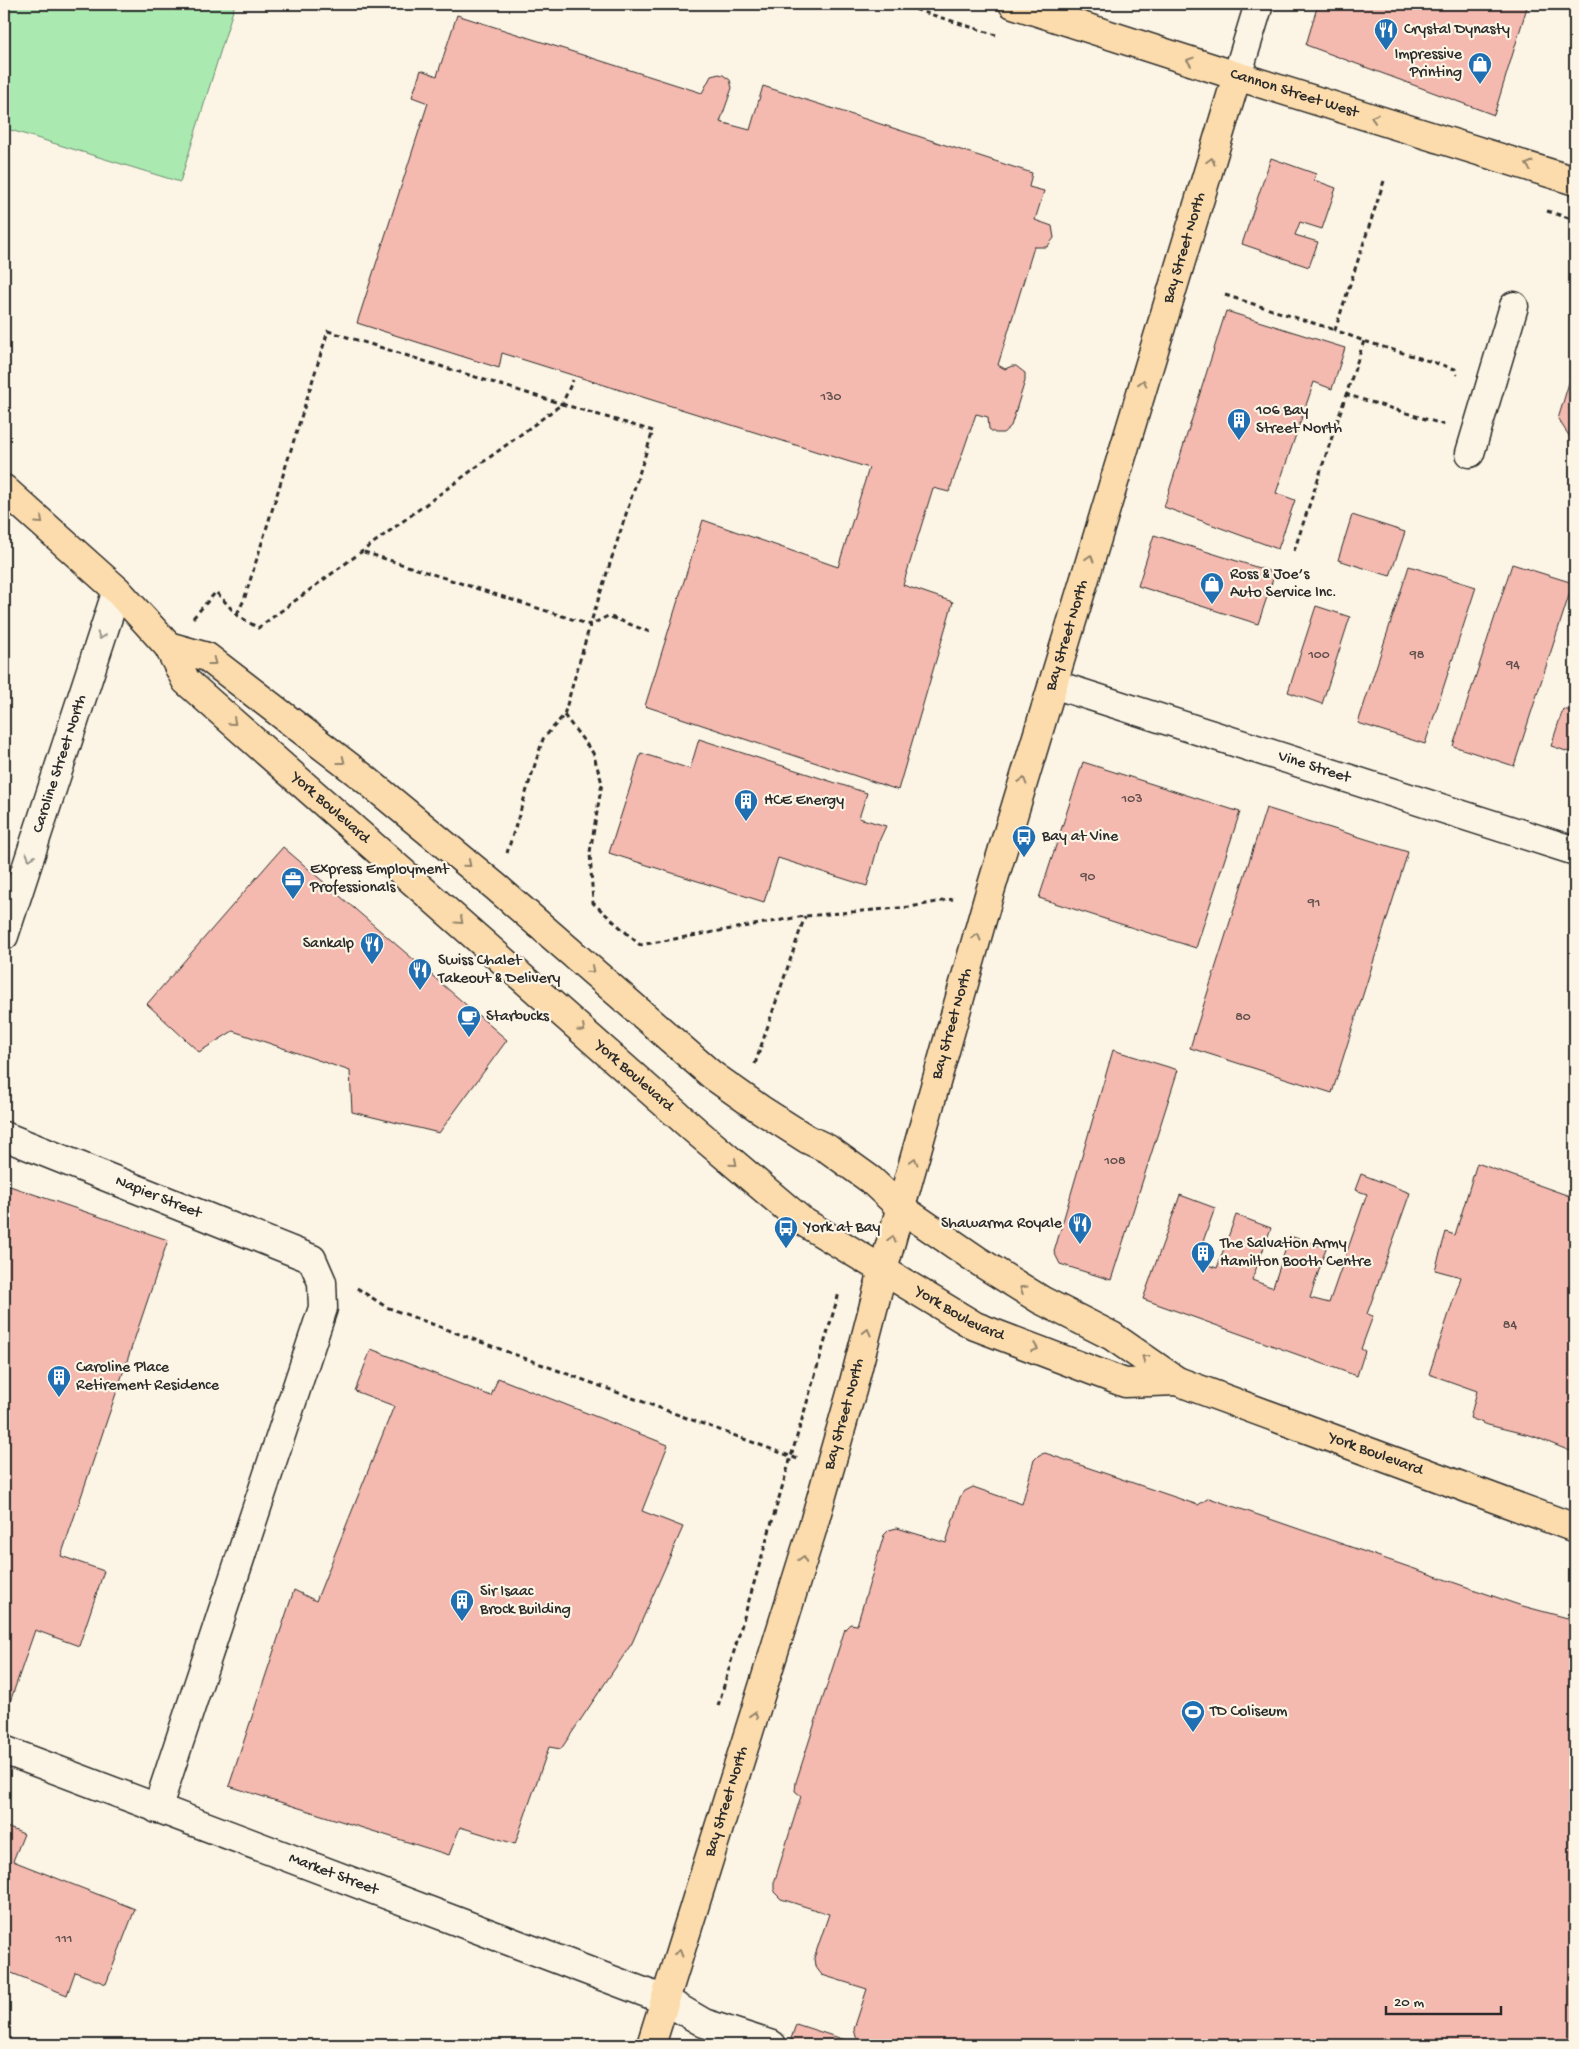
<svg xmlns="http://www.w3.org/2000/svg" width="1579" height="2049" viewBox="0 0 1579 2049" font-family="'Gochi Hand',sans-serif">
<rect width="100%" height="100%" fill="#fcf5e5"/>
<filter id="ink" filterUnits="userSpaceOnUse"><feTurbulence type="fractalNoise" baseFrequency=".02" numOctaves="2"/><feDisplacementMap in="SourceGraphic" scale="10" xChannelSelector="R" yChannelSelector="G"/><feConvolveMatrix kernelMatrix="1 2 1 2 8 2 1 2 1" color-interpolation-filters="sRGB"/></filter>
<g filter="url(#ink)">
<polygon fill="#aae9b0" stroke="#6a8a6e" points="4,4 235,4 180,182 4,128"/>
<g fill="#f4b9af" stroke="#2b2b2b">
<polygon points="1318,4 1528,4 1494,115 1306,45"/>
<polygon points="457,15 702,93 711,76 719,74 723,75 730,80 732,88 720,122 750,130 763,86 1032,173 1029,187 1044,191 1035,220 1052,226 1054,238 1047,247 1034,247 998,365 1005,369 1012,366 1016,366 1025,373 1025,381 1011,426 1003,433 995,433 989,429 988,417 976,414 949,492 933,488 903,585 953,602 898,790 645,706 703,520 838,567 869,468 502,353 499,368 357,323 428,103 412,97 421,70 437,76"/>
<polygon points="1271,158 1316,174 1314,180 1336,188 1322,229 1300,222 1295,235 1318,242 1309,267 1242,244"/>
<polygon points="1226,311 1345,348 1332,389 1314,382 1276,493 1295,500 1278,549 1164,507"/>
<polygon points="1575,363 1575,438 1570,437 1558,419"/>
<polygon points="1352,515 1405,532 1390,576 1338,560"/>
<polygon points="1154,535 1275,573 1258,624 1138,586"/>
<polygon points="1512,564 1573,583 1514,766 1453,746"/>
<polygon points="1409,566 1476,587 1425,744 1358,723"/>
<polygon points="1316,606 1350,617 1322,704 1288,692"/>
<polygon points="1563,709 1575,712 1575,754 1551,746"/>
<polygon points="699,739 867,793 859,818 886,826 880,839 867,886 778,858 764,902 609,853 641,753 690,769"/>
<polygon points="1083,762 1240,812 1196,948 1039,898"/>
<polygon points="1266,808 1408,852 1332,1093 1190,1048"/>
<polygon points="283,847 507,1040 439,1133 352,1112 350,1071 233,1031 199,1052 147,1004"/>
<polygon points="1113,1050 1178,1070 1111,1280 1060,1264 1054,1252"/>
<polygon points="1477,1163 1575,1198 1575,1453 1533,1436 1488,1425 1470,1418 1477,1391 1429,1374 1461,1277 1435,1270 1446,1232 1455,1235"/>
<polygon points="1361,1174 1410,1193 1367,1314 1373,1316 1361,1349 1365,1351 1357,1376 1143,1299 1180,1195 1215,1208 1196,1261 1217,1268 1236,1215 1271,1228 1252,1280 1271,1287 1273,1287 1290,1236 1326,1248 1310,1298 1329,1303 1367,1194 1355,1190"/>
<polygon points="4,1184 168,1240 61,1556 104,1571 79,1646 35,1630 10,1702 4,1700"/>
<polygon points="371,1349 491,1396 498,1378 668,1445 642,1511 683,1527 632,1643 561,1749 549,1747 515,1844 460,1827 449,1855 229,1786 294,1590 316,1601 394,1406 355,1391"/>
<polygon points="1045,1453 1198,1505 1209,1498 1519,1605 1575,1620 1575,1668 1571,1682 1575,1684 1575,2045 864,2045 856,2037 854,2029 867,1989 822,1975 815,1966 814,1958 829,1914 781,1899 774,1892 774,1883 801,1796 795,1791 796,1782 845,1629 850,1624 857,1625 884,1535 889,1530 897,1528 946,1543 960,1497 965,1491 973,1487 1022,1504 1034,1460 1039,1455"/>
<polygon points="4,1826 24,1834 13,1861 135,1909 106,1984 75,1972 67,1995 4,1970"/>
<polygon points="796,2024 861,2045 789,2045"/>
</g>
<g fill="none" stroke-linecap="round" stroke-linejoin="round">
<g stroke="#2b2b2b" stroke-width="31">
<g id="minor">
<polyline points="1237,76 1259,4"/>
<polyline points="1470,453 1514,306"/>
<path id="s1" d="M1053,684L1575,851"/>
<path id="s2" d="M4,936L117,590"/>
<path id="s3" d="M4,1136L312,1259L322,1282L323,1308L157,1809"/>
<path id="s4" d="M4,1750L665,2000L704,2023L772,2045"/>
</g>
</g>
<g stroke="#2b2b2b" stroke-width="31">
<g id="major">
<path id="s5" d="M1013,4L1237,76L1575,181"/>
<path id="s6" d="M4,489L117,590L168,646L186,681L697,1132L802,1221L975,1326L1125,1383L1177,1381"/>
<path id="s7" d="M168,646L207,657L364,778L496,887L712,1075L760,1109L807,1139L828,1149L871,1180L901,1208L980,1262L1041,1300L1112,1336L1177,1381L1575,1528"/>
<path id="s8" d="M651,2045L812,1530L852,1390L883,1270L989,895L1237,76"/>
</g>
</g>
<g stroke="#2b2b2b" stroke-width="3" stroke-dasharray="5 4" stroke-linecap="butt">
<polyline points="898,4 996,35"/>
<polyline points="1384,181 1335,330 1364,341 1455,369 1457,375"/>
<polyline points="1547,211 1575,220"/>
<polyline points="1225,295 1335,330"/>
<polyline points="1345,394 1445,425"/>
<polyline points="1294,551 1364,341"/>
<polyline points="364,552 590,625 608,616 650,632"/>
<polyline points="237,614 244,600 328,331 562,404 573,380"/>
<polyline points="193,618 216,592 237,615 258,628 562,404 653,431 590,625 564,715 543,739 507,853"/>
<polyline points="564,715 593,753 602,783 590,852 593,903 640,945 805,916 910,907 953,899"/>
<polyline points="755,1064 805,916"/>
<polyline points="357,1288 386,1307 798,1459"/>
<polyline points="718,1706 839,1293"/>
</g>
<use href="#minor" stroke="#fcf5e5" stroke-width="28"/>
<use href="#major" stroke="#fcdcac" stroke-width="28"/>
</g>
<defs><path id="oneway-chevron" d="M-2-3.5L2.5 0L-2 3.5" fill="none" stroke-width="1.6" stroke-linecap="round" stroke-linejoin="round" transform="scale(1.25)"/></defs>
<g stroke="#94846c">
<use href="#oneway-chevron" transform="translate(1190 61) rotate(-162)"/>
<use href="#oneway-chevron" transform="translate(1374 118) rotate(-163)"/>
<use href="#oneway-chevron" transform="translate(1211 161) rotate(-74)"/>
<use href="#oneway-chevron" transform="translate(1529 165) rotate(-163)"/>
<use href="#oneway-chevron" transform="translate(1143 383) rotate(-73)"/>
<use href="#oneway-chevron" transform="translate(40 521) rotate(42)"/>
<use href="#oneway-chevron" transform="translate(1090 558) rotate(-73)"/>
<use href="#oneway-chevron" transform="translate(213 662) rotate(37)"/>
<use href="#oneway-chevron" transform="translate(233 722) rotate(41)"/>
<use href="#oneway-chevron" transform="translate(342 761) rotate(38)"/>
<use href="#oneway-chevron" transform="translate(1023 781) rotate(-73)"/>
<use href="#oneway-chevron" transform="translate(468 864) rotate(40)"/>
<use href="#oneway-chevron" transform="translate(460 921) rotate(42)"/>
<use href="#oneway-chevron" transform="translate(977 937) rotate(-75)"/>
<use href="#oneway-chevron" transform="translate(591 970) rotate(41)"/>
<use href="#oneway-chevron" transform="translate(582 1029) rotate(42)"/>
<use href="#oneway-chevron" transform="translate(914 1161) rotate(-74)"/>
<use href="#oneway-chevron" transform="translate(734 1163) rotate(41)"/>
<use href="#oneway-chevron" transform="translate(892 1239) rotate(-74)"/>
<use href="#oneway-chevron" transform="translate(1023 1289) rotate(-148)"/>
<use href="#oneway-chevron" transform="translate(867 1332) rotate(-76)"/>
<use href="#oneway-chevron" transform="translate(1035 1348) rotate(21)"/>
<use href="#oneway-chevron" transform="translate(1145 1358) rotate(-144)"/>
<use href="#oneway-chevron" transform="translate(803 1559) rotate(-73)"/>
<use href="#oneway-chevron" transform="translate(754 1715) rotate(-73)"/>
<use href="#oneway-chevron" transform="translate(679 1953) rotate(-73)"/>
</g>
<g stroke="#949088">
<use href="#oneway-chevron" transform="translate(101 636) rotate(108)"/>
<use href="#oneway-chevron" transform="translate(30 857) rotate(108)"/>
</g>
</g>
<defs>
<g id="restaurant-pin" transform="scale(1.25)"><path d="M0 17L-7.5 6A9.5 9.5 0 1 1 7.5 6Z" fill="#1f6fb2" stroke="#fcf5e5"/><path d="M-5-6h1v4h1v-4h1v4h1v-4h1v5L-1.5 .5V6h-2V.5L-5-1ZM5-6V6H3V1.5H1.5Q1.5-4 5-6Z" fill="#fff"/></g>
<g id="shop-pin" transform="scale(1.25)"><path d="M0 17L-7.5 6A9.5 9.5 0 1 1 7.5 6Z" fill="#1f6fb2" stroke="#fcf5e5"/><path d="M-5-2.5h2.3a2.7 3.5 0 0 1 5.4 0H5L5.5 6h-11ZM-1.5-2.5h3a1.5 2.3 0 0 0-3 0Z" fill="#fff"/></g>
<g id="building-pin" transform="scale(1.25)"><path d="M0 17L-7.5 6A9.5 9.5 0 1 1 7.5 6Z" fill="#1f6fb2" stroke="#fcf5e5"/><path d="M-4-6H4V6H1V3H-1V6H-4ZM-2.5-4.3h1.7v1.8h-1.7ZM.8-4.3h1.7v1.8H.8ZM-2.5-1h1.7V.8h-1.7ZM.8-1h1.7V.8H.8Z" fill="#fff"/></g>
<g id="bus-pin" transform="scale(1.25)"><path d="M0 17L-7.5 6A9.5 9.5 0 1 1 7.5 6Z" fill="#1f6fb2" stroke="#fcf5e5"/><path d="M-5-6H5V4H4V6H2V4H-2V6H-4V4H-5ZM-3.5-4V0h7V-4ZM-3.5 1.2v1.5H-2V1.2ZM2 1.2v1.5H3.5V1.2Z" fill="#fff"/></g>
<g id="office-pin" transform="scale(1.25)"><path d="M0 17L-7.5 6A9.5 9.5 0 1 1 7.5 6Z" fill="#1f6fb2" stroke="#fcf5e5"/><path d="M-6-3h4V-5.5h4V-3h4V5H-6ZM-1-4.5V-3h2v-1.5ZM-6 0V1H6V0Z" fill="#fff"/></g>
<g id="cafe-pin" transform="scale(1.25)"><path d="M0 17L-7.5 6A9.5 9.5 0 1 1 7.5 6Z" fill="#1f6fb2" stroke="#fcf5e5"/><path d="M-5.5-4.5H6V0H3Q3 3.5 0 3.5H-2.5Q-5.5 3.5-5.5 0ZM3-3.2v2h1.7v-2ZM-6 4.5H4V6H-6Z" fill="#fff"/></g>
<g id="stadium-pin" transform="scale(1.25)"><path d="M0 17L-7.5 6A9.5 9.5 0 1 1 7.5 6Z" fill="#1f6fb2" stroke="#fcf5e5"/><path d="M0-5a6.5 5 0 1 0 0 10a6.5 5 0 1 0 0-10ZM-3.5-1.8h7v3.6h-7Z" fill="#fff"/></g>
</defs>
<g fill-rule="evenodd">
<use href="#restaurant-pin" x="1386" y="30"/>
<use href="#shop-pin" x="1480" y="64"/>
<use href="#building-pin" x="1239" y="420"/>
<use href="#shop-pin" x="1212" y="584"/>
<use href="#building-pin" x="746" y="801"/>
<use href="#bus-pin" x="1024" y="837"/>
<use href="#office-pin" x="293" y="879"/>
<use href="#restaurant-pin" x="372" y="944"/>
<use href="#restaurant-pin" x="420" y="970"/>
<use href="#cafe-pin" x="469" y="1017"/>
<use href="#restaurant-pin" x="1080" y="1224"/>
<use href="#bus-pin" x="786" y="1228"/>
<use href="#building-pin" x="1203" y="1253"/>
<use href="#building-pin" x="59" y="1377"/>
<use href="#building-pin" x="462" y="1601"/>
<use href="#stadium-pin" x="1193" y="1712"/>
</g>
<g text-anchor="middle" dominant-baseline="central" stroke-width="4.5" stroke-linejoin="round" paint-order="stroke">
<g font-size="14" fill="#5d4e4c">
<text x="831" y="397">130</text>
<text x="1319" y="655">100</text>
<text x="1417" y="655">98</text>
<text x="1513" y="665">94</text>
<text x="1132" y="799">103</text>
<text x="1088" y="877">90</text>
<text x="1314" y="903">91</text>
<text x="1243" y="1017">80</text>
<text x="1115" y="1161">108</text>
<text x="1510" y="1325">84</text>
<text x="64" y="1939">111</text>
</g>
<g font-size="16" fill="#2b2b2b" stroke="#fcf5e5" text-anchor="start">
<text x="1404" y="30">Crystal Dynasty</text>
<text x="1462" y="55" text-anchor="end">Impressive<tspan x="1462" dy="18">Printing</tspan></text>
<text x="1256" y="411">106 Bay<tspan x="1256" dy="18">Street North</tspan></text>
<text x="1230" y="575">Ross &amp; Joe’s<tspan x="1230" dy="18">Auto Service Inc.</tspan></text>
<text x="764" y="801">HCE Energy</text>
<text x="1042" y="837">Bay at Vine</text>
<text x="310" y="870">Express Employment<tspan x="310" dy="18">Professionals</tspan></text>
<text x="354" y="944" text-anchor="end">Sankalp</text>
<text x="438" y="961">Swiss Chalet<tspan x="438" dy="18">Takeout &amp; Delivery</tspan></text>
<text x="486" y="1017">Starbucks</text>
<text x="1062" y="1224" text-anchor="end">Shawarma Royale</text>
<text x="804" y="1228">York at Bay</text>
<text x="1220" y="1244">The Salvation Army<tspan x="1220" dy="18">Hamilton Booth Centre</tspan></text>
<text x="76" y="1368">Caroline Place<tspan x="76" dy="18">Retirement Residence</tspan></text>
<text x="480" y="1592">Sir Isaac<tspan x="480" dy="18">Brock Building</tspan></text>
<text x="1210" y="1712">TD Coliseum</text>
</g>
<g font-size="16" fill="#2b2b2b" stroke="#fcf5e5">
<text stroke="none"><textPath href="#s5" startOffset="295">Cannon Street West</textPath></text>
<text stroke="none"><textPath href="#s8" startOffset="1875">Bay Street North</textPath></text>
<text stroke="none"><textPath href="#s8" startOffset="1470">Bay Street North</textPath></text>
<text stroke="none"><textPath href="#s2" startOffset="181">Caroline Street North</textPath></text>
<text stroke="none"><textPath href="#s1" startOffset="274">Vine Street</textPath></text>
<text stroke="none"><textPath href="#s6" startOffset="459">York Boulevard</textPath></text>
<text stroke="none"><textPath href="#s8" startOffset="1065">Bay Street North</textPath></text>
<text stroke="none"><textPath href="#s6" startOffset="864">York Boulevard</textPath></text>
<text stroke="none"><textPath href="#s3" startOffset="166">Napier Street</textPath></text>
<text stroke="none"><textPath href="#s6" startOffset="1269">York Boulevard</textPath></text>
<text stroke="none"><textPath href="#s8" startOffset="660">Bay Street North</textPath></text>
<text stroke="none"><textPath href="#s7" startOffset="1466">York Boulevard</textPath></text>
<text stroke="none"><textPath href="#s8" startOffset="255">Bay Street North</textPath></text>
<text stroke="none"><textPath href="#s4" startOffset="352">Market Street</textPath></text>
</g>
</g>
<rect width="1579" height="2049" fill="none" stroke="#fcf5e5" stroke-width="20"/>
<rect x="10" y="10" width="1559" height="2029" fill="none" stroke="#2b2b2b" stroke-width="2" filter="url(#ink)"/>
<path d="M1386 2006v8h115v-8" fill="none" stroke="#2b2b2b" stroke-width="2.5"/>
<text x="1394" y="2006" font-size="15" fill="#2b2b2b" stroke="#fcf5e5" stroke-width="4" paint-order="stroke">20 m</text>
</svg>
